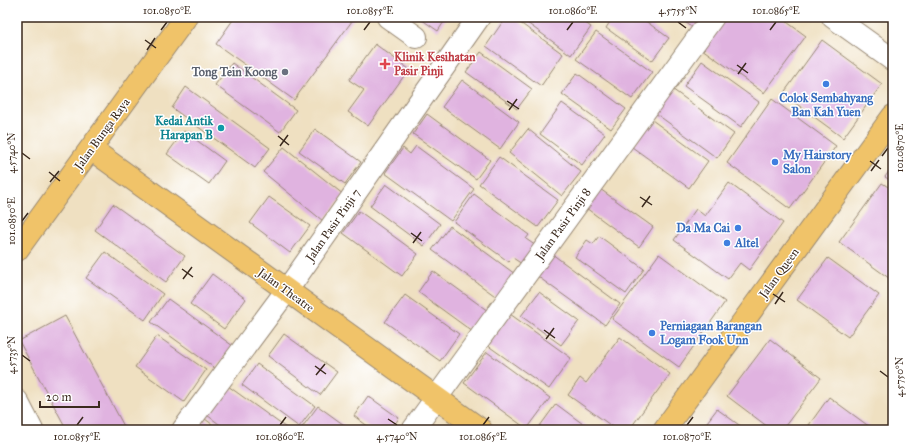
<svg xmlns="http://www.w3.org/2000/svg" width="910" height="447" viewBox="0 0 910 447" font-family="'IM FELL Great Primer',serif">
<rect width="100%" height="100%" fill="#fff"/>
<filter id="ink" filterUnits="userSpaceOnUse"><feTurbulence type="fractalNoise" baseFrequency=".025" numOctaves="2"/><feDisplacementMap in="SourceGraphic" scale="8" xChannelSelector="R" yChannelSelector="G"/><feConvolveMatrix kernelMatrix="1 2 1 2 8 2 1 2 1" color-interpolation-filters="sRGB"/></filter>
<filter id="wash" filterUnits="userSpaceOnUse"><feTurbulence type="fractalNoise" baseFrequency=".012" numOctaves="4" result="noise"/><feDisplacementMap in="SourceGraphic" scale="16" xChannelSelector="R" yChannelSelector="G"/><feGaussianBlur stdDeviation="0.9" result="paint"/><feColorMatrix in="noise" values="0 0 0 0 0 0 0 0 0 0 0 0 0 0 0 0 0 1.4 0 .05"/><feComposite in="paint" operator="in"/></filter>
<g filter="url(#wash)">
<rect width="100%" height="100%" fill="#efe0c1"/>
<g id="blocks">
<g fill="#e0b3e0">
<polygon points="235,17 355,17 294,100 216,44"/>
<polygon points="418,17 447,17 438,31"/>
<polygon points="506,17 512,17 563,54 541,86 486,46"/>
<polygon points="519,17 577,17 591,27 571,55"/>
<polygon points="613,17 640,17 669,38 652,61 606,28"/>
<polygon points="678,17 705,17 696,30"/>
<polygon points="725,17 780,17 806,36 764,93 702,49"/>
<polygon points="596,32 652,72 632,99 576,59"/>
<polygon points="822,40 882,84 843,138 783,94"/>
<polygon points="375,44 409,69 368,126 348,112 364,90 349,80"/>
<polygon points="481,52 532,89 517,109 466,72"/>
<polygon points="702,61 759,102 741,127 684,86"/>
<polygon points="232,63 296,110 280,132 215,85"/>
<polygon points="577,73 626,109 611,129 562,94"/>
<polygon points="462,80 519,122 500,149 442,107"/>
<polygon points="186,87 270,148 255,168 172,108"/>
<polygon points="672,89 734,134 717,158 655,113"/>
<polygon points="772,99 836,146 790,209 727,163"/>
<polygon points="562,103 605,134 582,165 540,134"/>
<polygon points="427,114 490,160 476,179 413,134"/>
<polygon points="652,120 708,161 689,188 632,147"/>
<polygon points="315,129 361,162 345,184 299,151"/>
<polygon points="528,129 581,172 562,196 509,153"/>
<polygon points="184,131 225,161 209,184 167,154"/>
<polygon points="416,146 474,189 451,221 385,173 403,148 410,154"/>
<polygon points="284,147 344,195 323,221 263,172"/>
<polygon points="499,157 558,200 538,227 479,184"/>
<polygon points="893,166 893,182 885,177"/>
<polygon points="729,183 783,223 749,270 740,263 728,279 674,240 696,209 705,216"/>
<polygon points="882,183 893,190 893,281 839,242"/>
<polygon points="386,184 440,224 424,246 370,206"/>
<polygon points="600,189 653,227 639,247 586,208"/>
<polygon points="474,194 529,235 526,239 536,246 522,264 513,258 509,262 454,222"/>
<polygon points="269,197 310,226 290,253 250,223"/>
<polygon points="113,204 185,256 166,282 95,230"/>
<polygon points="359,211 418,254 402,276 343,233"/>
<polygon points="450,226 515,274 498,298 432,250"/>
<polygon points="599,236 644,269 626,294 575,257 587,240 593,244"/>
<polygon points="105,252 163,294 145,320 86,278"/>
<polygon points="552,254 620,304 605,325 537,276"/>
<polygon points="659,254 725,302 679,367 612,319"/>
<polygon points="828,258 879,295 848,337 797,300"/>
<polygon points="433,271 488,311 473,332 418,292"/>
<polygon points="212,274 246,299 224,329 190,304"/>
<polygon points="539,292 579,321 561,345 521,316"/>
<polygon points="405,295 459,334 440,361 385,322"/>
<polygon points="168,299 233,346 216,369 151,322"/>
<polygon points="510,314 571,358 549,389 487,345"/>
<polygon points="65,316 126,430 67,430 19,341"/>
<polygon points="284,334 337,372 320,395 268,356"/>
<polygon points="157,336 206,370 184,402 135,367"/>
<polygon points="620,337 670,374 629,430 611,430 613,427 568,395 580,378 586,383"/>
<polygon points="770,339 821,378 782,430 772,430 727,396"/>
<polygon points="487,352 550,398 527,429 464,383"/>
<polygon points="257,364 315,406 299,427 242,385"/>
<polygon points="228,386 289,430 227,430 207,415"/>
<polygon points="368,396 399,418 391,430 373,430 354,416"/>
<polygon points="829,397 874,430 816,430 809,425"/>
<polygon points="556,404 591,430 537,430"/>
<polygon points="318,406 351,430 300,430"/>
<polygon points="717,409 746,430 701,430"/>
<polygon points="205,419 220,430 197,430"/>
</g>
</g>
</g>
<g filter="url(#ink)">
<use href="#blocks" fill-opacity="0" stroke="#958570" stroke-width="1"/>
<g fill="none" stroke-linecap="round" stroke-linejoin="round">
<g stroke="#958570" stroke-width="24">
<g id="minor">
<polyline points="388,17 416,37"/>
<polyline points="833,17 893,60"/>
<polyline points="17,401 32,430"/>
<polyline points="183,430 287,290 479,17"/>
<polyline points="413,430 713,17"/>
</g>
</g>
<g stroke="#958570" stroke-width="24">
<g id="major">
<polyline points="91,149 481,430"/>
<polyline points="17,250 186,17"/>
<polyline points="664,430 893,116"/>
</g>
</g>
<use href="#minor" stroke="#fff" stroke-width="22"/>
<use href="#major" stroke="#f0c369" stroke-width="22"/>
</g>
</g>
<path fill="none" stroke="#3b2a1e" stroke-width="1.5" d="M678,22L686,28M161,30L167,22M364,30L370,22M567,30L573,22M770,30L776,22M145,40L156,48M147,50L155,38M737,65L748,73M738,74L746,63M507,101L519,109M509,110L517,99M278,136L289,145M280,146L288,135M22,153L30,159M882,156L888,148M870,161L881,169M871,171L879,160M49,172L60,181M50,182L59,171M640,197L652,205M642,207L650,196M22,221L28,213M411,233L422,241M413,243L421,232M182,269L193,277M183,279L192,267M773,294L785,302M775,304L783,292M544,330L555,338M546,339L554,328M22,355L30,361M315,366L326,374M880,371L888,377M316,375L325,364M388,419L397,425M77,425L83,417M280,425L286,417M483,425L489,417M687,425L693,417"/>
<path fill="#e0444e" stroke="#fff" stroke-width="1.5" d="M383 58h4v4h4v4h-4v4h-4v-4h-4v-4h4z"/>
<circle fill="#6b7280" stroke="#fff" stroke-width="1.5" cx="285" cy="72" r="4"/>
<g fill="#3f7fe0" stroke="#fff" stroke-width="1.5">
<circle cx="826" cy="84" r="4"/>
<circle cx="775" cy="162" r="4"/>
<circle cx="738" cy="228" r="4"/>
<circle cx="727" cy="243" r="4"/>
<circle cx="652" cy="333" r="4"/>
</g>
<circle fill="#0f9aa8" stroke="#fff" stroke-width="1.5" cx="221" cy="128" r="4"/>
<g text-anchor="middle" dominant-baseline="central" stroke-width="3" stroke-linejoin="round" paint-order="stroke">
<g font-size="12" font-weight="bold" fill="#be3a42" stroke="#fff" text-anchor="start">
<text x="394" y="57">Klinik Kesihatan<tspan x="394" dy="14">Pasir Pinji</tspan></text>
</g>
<g font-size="12" font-weight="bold" fill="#5b616d" stroke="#fff" text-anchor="end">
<text x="277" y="72">Tong Tein Koong</text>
</g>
<g font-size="12" font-weight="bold" fill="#366cbe" stroke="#fff" text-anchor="start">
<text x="826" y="98" text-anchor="middle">Colok Sembahyang<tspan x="826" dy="14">Ban Kah Yuen</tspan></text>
<text x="783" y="155">My Hairstory<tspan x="783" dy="14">Salon</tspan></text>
<text x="730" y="228" text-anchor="end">Da Ma Cai</text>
<text x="735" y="243">Altel</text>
<text x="660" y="326">Perniagaan Barangan<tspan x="660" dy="14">Logam Fook Unn</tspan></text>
</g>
<g font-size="12" font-weight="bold" fill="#0d838f" stroke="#fff" text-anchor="end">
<text x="213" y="121">Kedai Antik<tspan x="213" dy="14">Harapan B</tspan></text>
</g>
<g font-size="12" fill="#3b2a1e" stroke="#fff">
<text transform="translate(102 134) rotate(-54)">Jalan Bunga Raya</text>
<text transform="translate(563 224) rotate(-54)">Jalan Pasir Pinji 8</text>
<text transform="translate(333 225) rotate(-55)">Jalan Pasir Pinji 7</text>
<text transform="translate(779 273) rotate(-54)">Jalan Queen</text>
<text transform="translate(286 290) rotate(36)">Jalan Theatre</text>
</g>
</g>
<rect width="910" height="447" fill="none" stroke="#fff" stroke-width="44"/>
<path d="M40 401v6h59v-6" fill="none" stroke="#3b2a1e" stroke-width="2"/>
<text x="46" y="401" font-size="12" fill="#3b2a1e" stroke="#ffffff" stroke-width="3" paint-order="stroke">20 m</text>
<rect x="22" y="22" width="866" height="403" fill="none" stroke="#3b2a1e" stroke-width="1.5"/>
<g font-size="10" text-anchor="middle" fill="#3b2a1e">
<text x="167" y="14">101.0850°E</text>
<text x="370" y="14">101.0855°E</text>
<text x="573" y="14">101.0860°E</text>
<text x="678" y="14">4.5755°N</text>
<text x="776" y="14">101.0865°E</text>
<text transform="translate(899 148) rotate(-90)" y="4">101.0870°E</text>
<text transform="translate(11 153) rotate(-90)" y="4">4.5740°N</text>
<text transform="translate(11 221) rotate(-90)" y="4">101.0850°E</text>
<text transform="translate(11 355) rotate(-90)" y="4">4.5735°N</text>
<text transform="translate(899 377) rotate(-90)" y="4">4.5750°N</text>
<text x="77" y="440">101.0855°E</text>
<text x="280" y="440">101.0860°E</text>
<text x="397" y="440">4.5740°N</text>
<text x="483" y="440">101.0865°E</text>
<text x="687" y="440">101.0870°E</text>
</g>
</svg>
